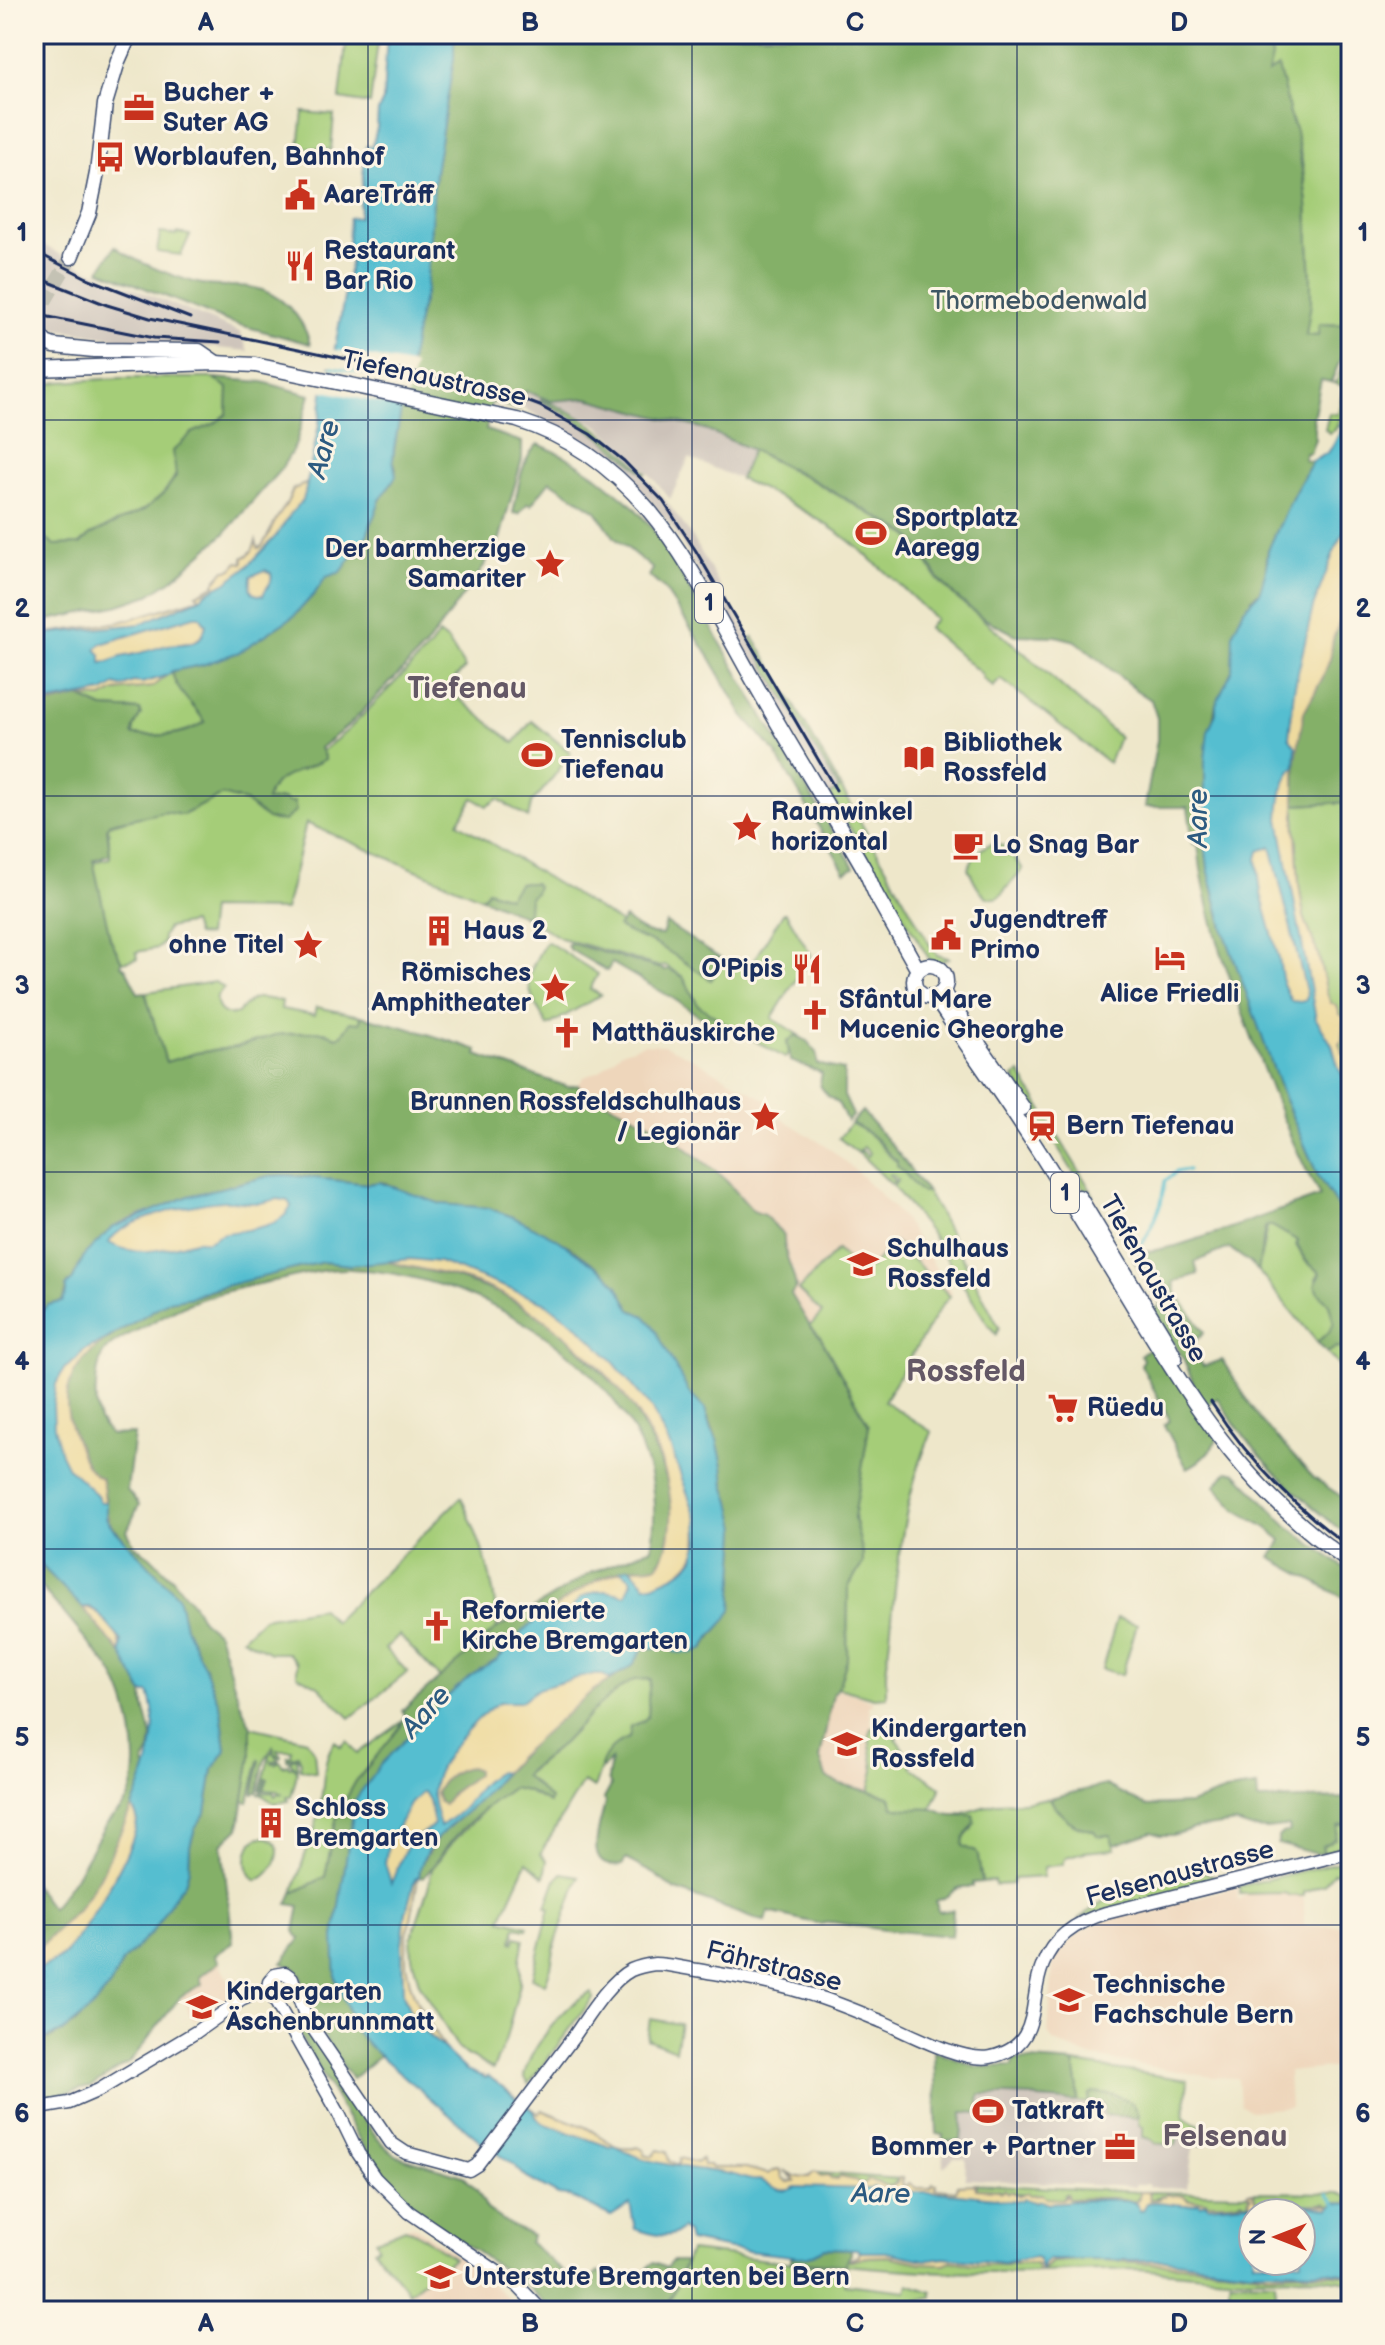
<svg xmlns="http://www.w3.org/2000/svg" width="1385" height="2345" viewBox="0 0 1385 2345" font-family="'Balsamiq Sans',sans-serif">
<rect width="100%" height="100%" fill="#fcf5e5"/>
<filter id="ink" filterUnits="userSpaceOnUse"><feTurbulence type="fractalNoise" baseFrequency=".0125" numOctaves="2"/><feDisplacementMap in="SourceGraphic" scale="16" xChannelSelector="R" yChannelSelector="G"/><feConvolveMatrix kernelMatrix="1 2 1 2 8 2 1 2 1" color-interpolation-filters="sRGB"/></filter>
<filter id="wash" filterUnits="userSpaceOnUse"><feTurbulence type="fractalNoise" baseFrequency=".006" numOctaves="4" result="noise"/><feDisplacementMap in="SourceGraphic" scale="32" xChannelSelector="R" yChannelSelector="G"/><feGaussianBlur stdDeviation="1.8" result="paint"/><feColorMatrix in="noise" values="0 0 0 0 0 0 0 0 0 0 0 0 0 0 0 0 0 1.4 0 .05"/><feComposite in="paint" operator="in"/></filter>
<g filter="url(#wash)">
<rect width="100%" height="100%" fill="#eee7ca"/>
<g fill="#eed6bb">
<polygon points="644,1044 664,1045 690,1057 768,1101 765,1108 829,1148 863,1177 903,1218 952,1293 942,1305 810,1326 791,1293 796,1287 794,1270 760,1215 753,1211 723,1177 662,1129 580,1088 578,1085 584,1077 600,1071 621,1052"/>
<polygon points="840,1690 873,1701 873,1705 869,1706 872,1728 869,1738 874,1770 869,1791 840,1784 826,1777 820,1758 834,1694"/>
<polygon points="1237,1887 1238,1900 1246,1895 1284,1894 1291,1896 1304,1896 1304,1926 1351,1926 1351,2066 1288,2072 1290,2107 1251,2111 1240,2104 1238,2078 1213,2077 1088,2056 1053,2041 1048,2033 1053,1962 1060,1950 1083,1930 1099,1922"/>
<polygon points="219,1962 228,1979 237,1978 247,1985 210,2012 193,2021 181,1996 202,1984 199,1977"/>
<polygon points="409,2226 416,2227 449,2250 524,2311 425,2311 374,2250 378,2247 376,2240"/>
</g>
<g fill="#ccc2b9">
<polygon points="34,240 87,269 240,332 248,351 114,338 34,325"/>
<polygon points="528,391 563,409 626,456 654,485 692,536 760,658 839,789 829,795 755,671 684,547 666,519 645,494 597,449 522,407"/>
<polygon points="587,398 685,423 752,449 740,479 689,458 670,499 645,469 599,426 551,401"/>
<polygon points="980,2094 1033,2096 1039,2099 1104,2104 1104,2115 1139,2118 1139,2124 1143,2125 1150,2139 1154,2141 1178,2134 1195,2136 1187,2188 1149,2187 1148,2184 1135,2184 1135,2187 965,2179 966,2159 954,2158 944,2167 943,2141 961,2141 963,2112 978,2112"/>
</g>
<g fill="#a5cd78" stroke="#607e6b" stroke-width="2">
<polygon points="347,34 379,34 370,104 340,99"/>
<polygon points="1268,34 1351,34 1351,325 1319,324 1318,336 1306,335 1311,281 1307,203 1302,160 1293,122 1268,74 1272,57"/>
<polygon points="303,112 334,115 331,150 299,147"/>
<polygon points="160,233 176,235 177,233 190,235 181,255 157,252"/>
<polygon points="1351,342 1351,396 1335,430 1329,433 1325,429 1329,413 1338,414 1344,386 1333,383 1337,381"/>
<path d="M121,378H213L228,388L227,414L214,424L192,433C181,463 172,496 141,511C120,522 98,528 80,544L55,545L34,529V387L59,382Z"/>
<path d="M541,399C588,416 611,439 646,473L644,474C614,446 579,417 540,401Z"/>
<path d="M752,450L811,480L909,536L916,543L937,579L955,597L1022,651L1119,737L1109,763L1001,679L993,687L982,678L983,675L928,628L935,619C907,592 879,564 848,540C816,515 777,496 740,479Z"/>
<path d="M439,634L448,641L465,668L446,688L514,743L532,721L571,753C563,763 541,796 532,801L528,818L498,799L487,806L473,798L458,823L621,923L619,927C632,936 647,939 661,947C678,957 694,969 711,980L724,961L736,969L741,961L750,966L783,913H786L811,955L772,1018L800,1036L796,1035L787,1044L789,1052L785,1058L707,1013L698,1005L683,977L665,965L660,967L561,938L524,916L528,912V898L483,895L482,898L306,823L285,910L210,909L207,936L196,935L192,923L168,928L163,936V943L158,948L136,952L137,959L122,962L110,938L93,862L110,858L108,825L149,814L165,812L183,815L221,795C230,797 239,799 247,803C269,815 267,830 293,814L289,803L277,799L269,802L266,800C271,773 305,772 325,759L322,751L348,730L428,649Z"/>
<path d="M753,637L784,687L929,943L937,955L949,958C942,962 934,965 928,957L830,795L839,789L761,658L750,639Z"/>
<path d="M172,671C176,692 194,704 205,722C182,736 159,736 133,735L134,727L141,714L140,710L103,708L79,697C96,699 103,694 117,691C137,687 156,685 172,671Z"/>
<polygon points="1351,802 1351,1077 1347,1060 1339,1043 1342,1041 1342,1033 1345,1022 1331,1003 1327,993 1318,954 1304,917 1299,885 1295,816 1295,805"/>
<path d="M994,843L1004,846L1023,869L1000,896C983,906 975,881 968,868C974,856 981,846 994,843Z"/>
<path d="M548,942L598,974L590,989L601,995L547,1026C526,982 520,987 545,943Z"/>
<path d="M215,982L224,988L217,996C215,1009 224,1018 238,1013C256,992 255,998 282,1001L281,1009L314,1015L316,1007L361,1016L360,1024L346,1028L342,1035L337,1037L325,1032L275,1035L237,1047L196,1053L166,1062L151,1015L146,992Z"/>
<polygon points="1020,1073 1093,1194 1089,1197 1014,1077"/>
<path d="M851,1123C865,1130 877,1139 885,1151C890,1158 899,1161 904,1169C910,1178 914,1185 924,1193L926,1191L939,1213L999,1327L996,1334L987,1323L932,1235L893,1186L898,1180L891,1174L889,1176L895,1181L891,1184L860,1154L862,1151L868,1156L870,1153L863,1147L858,1153L839,1138Z"/>
<polygon points="1267,1226 1272,1226 1298,1241 1296,1245 1305,1260 1320,1273 1316,1278 1319,1293 1329,1304 1334,1323 1329,1332 1317,1342 1258,1271"/>
<path d="M895,1242L950,1296L942,1305L884,1401L932,1432C898,1507 896,1591 886,1673V1697L874,1698L838,1688L847,1660L848,1588L863,1563V1554L854,1518L869,1426L821,1338L810,1326L822,1313L798,1290L837,1250L858,1270L864,1264L870,1268Z"/>
<polygon points="1337,1347 1351,1349 1351,1379 1327,1353"/>
<path d="M461,1497C481,1543 495,1577 497,1628L441,1679L399,1635L385,1649L408,1672L350,1718L317,1685L297,1675V1663L288,1653H270L242,1638L263,1618L321,1608L334,1622Z"/>
<polygon points="1117,1618 1137,1624 1122,1675 1102,1669"/>
<path d="M651,1679C650,1685 648,1694 648,1700C650,1717 649,1720 632,1726L630,1738C603,1748 603,1764 594,1788L583,1782L540,1854L547,1860L544,1877L527,1862L501,1919L528,1926L527,1929L516,1927L512,1942L514,1943L516,1937L524,1939L520,1960V1984L505,2042L493,2069L466,2055L458,2048L419,1983L412,1957L411,1939L428,1888L432,1869L453,1842L490,1804L512,1788L527,1791L548,1802L550,1801L535,1784L524,1776L564,1742L597,1707L622,1687L634,1680Z"/>
<path d="M890,1717L898,1737L896,1739L913,1763L911,1767L941,1787L931,1809C918,1810 905,1812 893,1807L888,1796L869,1791L874,1770L869,1738L872,1728L877,1726L876,1719Z"/>
<path d="M402,1722L401,1726L390,1742L356,1781L337,1815L325,1877L293,1893C297,1881 308,1842 313,1836C317,1819 322,1801 323,1784C325,1767 325,1756 335,1741L341,1747L347,1741L357,1754Z"/>
<path d="M251,1727L306,1740L314,1751L316,1773L300,1769L301,1762L298,1755L287,1759V1756L291,1755L292,1750H278L281,1755L280,1757L275,1753L278,1760L271,1761L272,1763L274,1761L275,1764L279,1761L283,1766L288,1764L289,1767L292,1766L295,1769V1767L289,1761L297,1757C299,1771 294,1785 291,1797H287L289,1801L274,1803L259,1793L273,1792L275,1796L278,1793L283,1794L277,1791L264,1790L268,1779L266,1778L262,1791L260,1790L271,1752L275,1753L273,1746L264,1762L257,1792L253,1793L260,1761L259,1760L248,1802L244,1801L251,1756Z"/>
<polygon points="1050,1798 1051,1801 1087,1829 1093,1830 1101,1837 1110,1834 1115,1849 1084,1852 1066,1857 1063,1864 1044,1867 1043,1877 1013,1879 1012,1884 995,1885 994,1881 982,1882 976,1852 962,1846 964,1838 972,1829 973,1815 958,1815 996,1803 1023,1802"/>
<polygon points="1351,1824 1351,1841 1324,1853 1322,1846 1335,1839 1338,1826"/>
<path d="M260,1837C291,1837 277,1874 256,1881C245,1870 245,1856 252,1842Z"/>
<polygon points="1351,1859 1351,1872 1333,1873 1324,1884 1304,1892 1304,1896 1291,1896 1284,1893 1240,1894 1240,1886"/>
<polygon points="1204,1871 1221,1880 1078,1919 1122,1888 1152,1884 1152,1879 1194,1876 1196,1872"/>
<polygon points="562,1873 579,1876 555,1945 551,1967 545,1984 532,1978 550,1908 546,1907 555,1882"/>
<path d="M592,1992L593,1998L529,2084L524,2076C529,2050 567,2001 592,1992Z"/>
<polygon points="650,2019 680,2024 675,2050 647,2039"/>
<polygon points="1074,2063 1188,2080 1184,2118 1213,2131 1203,2145 1194,2144 1194,2136 1178,2134 1176,2145 1156,2143 1150,2139 1143,2137 1143,2126 1139,2125 1139,2114 1089,2094 1088,2103 1077,2102 1078,2089"/>
<path d="M818,2173L899,2179C891,2193 880,2182 869,2180L862,2185C850,2180 843,2178 831,2179L828,2176H818Z"/>
<path d="M975,2184L1140,2192V2196L1135,2202L1110,2198L1067,2199L1065,2194L1062,2199C1049,2199 1020,2196 1010,2191L1008,2193L1004,2190L999,2192L976,2189Z"/>
<path d="M1149,2192L1250,2194L1251,2197L1250,2202H1244L1242,2200C1228,2206 1207,2205 1191,2200C1184,2198 1176,2195 1168,2196C1161,2196 1156,2199 1149,2200Z"/>
<path d="M1253,2192L1339,2193L1349,2197L1347,2204L1333,2207L1325,2203L1309,2206L1280,2202C1274,2207 1263,2205 1256,2201Z"/>
<polygon points="405,2228 416,2232 453,2258 409,2292 374,2250 378,2247 376,2240"/>
<polygon points="690,2251 846,2269 845,2284 907,2291 909,2284 932,2292 932,2298 910,2302 788,2309 765,2305 751,2311 666,2311"/>
<path d="M889,2256L922,2263L951,2261L982,2265L1033,2263L1037,2265L1038,2272C973,2275 909,2271 844,2265L847,2260L863,2257Z"/>
<polygon points="1090,2259 1226,2268 1269,2274 1297,2272 1351,2275 1351,2282 1313,2277 1237,2278 1138,2269 1041,2272 1052,2262"/>
<polygon points="1229,2281 1275,2282 1277,2303 1229,2303"/>
</g>
<g fill="#84b068" stroke="#507063" stroke-width="2">
<path d="M454,34H1268L1272,57L1268,73L1278,67L1289,109L1288,112L1296,131L1307,203L1311,281V303L1306,335L1318,336L1319,324L1351,325L1346,346L1331,382L1321,380L1313,418L1315,439L1310,453H1306L1304,460L1312,462L1294,494L1268,550L1264,583L1259,592L1252,598L1233,653L1232,671L1216,704L1205,760V843L1213,890L1224,931L1283,1095L1318,1176L1351,1228V1349L1337,1347L1327,1353L1317,1342L1329,1332L1334,1323L1329,1304L1319,1293L1315,1285L1320,1273L1305,1260L1297,1245L1298,1241L1272,1226H1267L1265,1228L1258,1271L1250,1263L1229,1248L1195,1262L1198,1274L1174,1282L1177,1298L1182,1301L1204,1332L1190,1346L1203,1366L1222,1360L1260,1420L1314,1478L1351,1503V1538C1300,1499 1251,1454 1218,1398L1207,1405L1195,1387L1184,1360L1154,1311L1161,1304L1134,1261L1141,1253L1176,1246L1222,1231L1320,1196C1291,1144 1270,1088 1250,1033C1227,971 1204,911 1198,845L1193,844L1188,807H1145L1157,740V718L1151,700L1136,690L1076,641L1056,636L1016,635L981,617L955,596L939,579L916,543L909,535L811,479L755,451L704,429L587,398L551,401L526,391L519,410L492,402L486,430L522,442V459L500,538L481,571L425,647L350,724L320,748L325,759C305,772 271,773 266,801L284,799L289,803L294,802L296,811L284,821L267,819L246,802L222,795L183,815L165,812L110,823L107,828L110,854L93,860L110,938L122,962L121,965L126,969L138,993L145,992L166,1062L196,1053L237,1047L275,1035L319,1031L337,1037L342,1035L350,1022L360,1023L361,1016L415,1030L478,1050L477,1055L568,1087L578,1085L582,1090L662,1129L723,1177L753,1211L764,1215L784,1235C783,1257 793,1266 796,1287L791,1294L810,1326L821,1338L869,1426L854,1518L863,1554V1563L848,1588L847,1660L838,1688L833,1694L820,1758L826,1777L840,1784L889,1796L892,1800L893,1807C906,1811 919,1807 933,1809C939,1810 940,1812 946,1814C954,1816 964,1815 973,1815L975,1823L964,1838L963,1846L976,1852L978,1856L982,1882L973,1883V1887C949,1885 956,1896 936,1901L938,1912L953,1910L951,1936L884,1930L832,1922L820,1924L768,1912L765,1921L755,1919L674,1889L654,1874L626,1859L622,1865C581,1871 600,1826 605,1803L604,1799L611,1786L608,1779L611,1760L603,1768L601,1766C605,1753 616,1742 629,1738L631,1726C649,1720 650,1717 648,1700C648,1694 650,1685 650,1679L634,1680L622,1687L597,1707L564,1742L524,1775L550,1799L549,1803L527,1791L512,1788C489,1804 468,1821 450,1843C441,1854 433,1868 423,1878L419,1877L420,1865L440,1834L473,1806L538,1737L591,1692L632,1666L644,1647L704,1648C712,1634 724,1624 732,1609L737,1528L731,1502L725,1486L723,1466L717,1440L705,1409L689,1393L652,1325L645,1316L631,1310L618,1286L607,1274L569,1246L513,1217L489,1208L441,1204L401,1191L387,1183L379,1182L368,1184L287,1175L269,1176L189,1196L112,1228L85,1254L72,1281L68,1283L62,1302L47,1305L43,1310L39,1309V1304L34,1306V708L79,697L103,708L140,710L141,714L134,727L133,735C158,736 184,737 205,722C194,704 175,692 172,671L202,665L239,652L294,616L314,594L326,577L341,572L367,535L380,500L394,480L396,468L393,459L400,409L419,315L426,290L435,172L454,58Z"/>
<path d="M115,246C131,261 184,281 207,285C221,287 236,285 250,287C279,292 303,315 310,344L229,322L100,270Z"/>
<polygon points="213,378 263,382 310,395 295,446 281,469 224,534 173,579 149,595 116,606 34,623 34,529 55,545 80,544 90,535 144,510 164,493 176,476 173,451 192,433 214,424 227,414 228,388"/>
<path d="M538,444L565,456L595,475L633,506L653,529L681,574L754,701L854,867L845,872L775,752L743,715L709,656L665,590L649,576L653,569L615,538L596,511L550,481L531,505L528,503L519,514L513,513C518,491 520,460 538,444Z"/>
<polygon points="1351,593 1351,802 1295,805 1296,747 1304,712 1323,677 1330,659 1333,639"/>
<polygon points="519,883 534,883 537,886 535,893 529,898 528,912 524,916 482,898 488,890 508,897"/>
<path d="M625,918C636,928 647,935 662,935L666,923L724,961L711,980C695,969 678,957 661,947C647,939 632,936 618,927Z"/>
<polygon points="570,943 665,970 669,969 683,977 698,1005 722,1021 717,1028 674,999 612,963 607,971 569,949 567,945"/>
<polygon points="796,1035 807,1041 817,1053 817,1064 844,1070 844,1096 853,1115 847,1121 838,1103 829,1097 821,1087 820,1083 822,1073 791,1061 787,1042"/>
<path d="M862,1111L899,1154L926,1191L922,1193C911,1185 908,1173 897,1166V1161C890,1156 888,1153 883,1147C876,1137 863,1129 851,1123Z"/>
<path d="M384,1261L454,1277L499,1293L548,1321L572,1342L627,1397L649,1437L669,1484L672,1523L667,1546L658,1565L652,1568L629,1567L601,1578L523,1631L497,1660L470,1676L448,1696L356,1800L334,1938L371,2048L380,2055L352,2079L310,2016L305,2001L301,1975L295,1968L282,1963L300,1939L295,1931L300,1906L288,1904L293,1893L325,1877L337,1815L356,1781L401,1726L402,1722L406,1717L402,1711L497,1628L526,1613L591,1573L652,1548C655,1520 656,1492 647,1464C611,1349 464,1273 350,1269C327,1268 306,1274 284,1279C252,1285 220,1291 190,1303C173,1309 158,1319 142,1328C130,1334 115,1340 106,1350C95,1361 93,1406 99,1420C102,1425 106,1430 110,1435L134,1434L127,1490L139,1505L127,1531L134,1545L150,1556L173,1579L195,1607L202,1620L218,1633L239,1700L251,1727V1756L239,1828L222,1844L233,1943L215,1955L219,1962L200,1977L202,1984L181,1996L130,2062L90,2087L34,2100V2043L53,2037L75,2023L110,1986L122,1962L152,1932L175,1895L185,1883L189,1869L190,1846L195,1828L206,1812L213,1769L226,1750L221,1710L205,1668L185,1627L178,1597L134,1551L106,1519V1502L101,1478L91,1473L85,1464L70,1428L65,1404L67,1387L73,1372L100,1343L168,1301L192,1297L241,1281L323,1262L350,1265Z"/>
<path d="M1152,1346L1220,1434C1212,1449 1203,1461 1187,1468L1164,1425L1170,1420L1141,1365L1143,1359L1140,1355Z"/>
<polygon points="1228,1471 1236,1473 1289,1527 1351,1573 1351,1602 1271,1558 1282,1540 1267,1528 1237,1510 1215,1486"/>
<path d="M34,1558L71,1593L121,1653L131,1668L143,1693L144,1706L152,1737L150,1751L144,1762L146,1770L142,1786L100,1877L79,1908L34,1953V1885L51,1908C75,1882 87,1857 104,1827C111,1816 123,1810 128,1799C144,1763 130,1701 110,1669C104,1660 97,1653 90,1645C72,1622 54,1601 34,1580Z"/>
<path d="M470,1767L477,1770V1774L452,1793L444,1804L439,1802L436,1793C442,1779 455,1768 470,1767Z"/>
<path d="M1106,1785L1146,1806L1190,1804L1226,1791L1257,1787L1258,1800L1351,1798V1824L1338,1826L1335,1839L1322,1846L1324,1853L1317,1854L1278,1844V1837L1282,1833L1290,1832L1289,1826L1267,1829L1251,1828L1236,1823L1192,1829L1172,1835H1160L1152,1832L1114,1845L1110,1835L1098,1836L1093,1830C1074,1828 1058,1815 1050,1798Z"/>
<polygon points="303,2021 345,2086 346,2092 361,2115 378,2139 390,2151 398,2156 463,2176 477,2190 487,2209 510,2225 532,2236 529,2242 569,2277 584,2282 591,2281 597,2272 642,2277 650,2265 654,2263 666,2268 672,2261 685,2261 666,2311 556,2311 546,2304 529,2288 414,2209 378,2172 295,2027"/>
<polygon points="934,2051 978,2067 1013,2066 1014,2059 1016,2059 1074,2063 1078,2089 1077,2102 1039,2099 1033,2096 980,2094 978,2113 963,2112 961,2141 943,2141 943,2135 937,2134"/>
<path d="M1092,2092C1110,2093 1137,2096 1139,2118L1104,2115V2104L1088,2103L1089,2095Z"/>
<polygon points="825,2248 851,2249 851,2253 844,2265 790,2261 791,2257 800,2257"/>
</g>
<g fill="#eeda9e" stroke="#84847e" stroke-width="2" fill-rule="evenodd">
<path d="M308,483L311,487L280,541L194,616H200L206,625L203,635L195,641L173,646L166,645L156,650L125,656L115,661L101,663V655L96,649C74,658 57,655 34,651V635L120,622L200,598L196,594L215,585L214,583L225,570H231L238,562L243,563V558C251,554 253,550 256,541L258,548L261,547C268,538 271,528 277,518C284,508 289,501 293,489Z"/>
<polygon points="1351,500 1351,593 1333,639 1330,659 1323,677 1304,712 1295,766 1295,816 1299,885 1304,917 1318,954 1327,993 1331,1003 1337,1006 1340,1014 1344,1017 1342,1041 1339,1044 1343,1053 1348,1056 1348,1069 1351,1077 1351,1139 1283,984 1253,862 1264,702"/>
<path d="M265,570L271,573C274,584 265,587 263,596L254,594L250,590L251,576Z"/>
<polygon points="172,671 152,687 115,691 102,698 79,697 34,708 34,702"/>
<path d="M287,1175L310,1178L305,1215L156,1257L103,1256L112,1228C125,1222 138,1215 152,1212L149,1215Z"/>
<path d="M406,1251L544,1288L646,1376L697,1519C699,1546 699,1560 675,1575L674,1578L626,1595L560,1623L536,1621C562,1602 591,1580 622,1570C634,1565 647,1570 658,1565C670,1548 672,1526 671,1506C664,1417 578,1333 502,1294C466,1276 423,1270 384,1261Z"/>
<path d="M150,1312C99,1344 46,1369 75,1438C82,1455 84,1469 101,1478C107,1496 102,1513 113,1528L61,1462L51,1418L55,1384L64,1366L76,1360L84,1350Z"/>
<path d="M82,1607C101,1608 123,1635 121,1653Z"/>
<path d="M579,1673H606L614,1677L591,1692L519,1756L473,1806L440,1834L420,1865L410,1925L406,1935V1964L410,1984L418,2004L445,2050L419,2026L410,2012L404,1996L366,1934L381,1835L455,1742L493,1702ZM470,1767L477,1770V1774L452,1793L444,1804L439,1802L436,1793C442,1779 455,1768 470,1767Z"/>
<path d="M132,1807C133,1809 137,1816 137,1818C139,1843 84,1933 66,1952C58,1961 45,1966 34,1971V1953L79,1908L100,1877Z"/>
<path d="M482,2075L486,2078L488,2076L539,2114L542,2110C556,2116 571,2121 585,2127C601,2135 619,2154 638,2147L645,2151L644,2154L653,2156L658,2150L667,2152L669,2160L675,2164H678L680,2158L696,2163L701,2159L703,2165H709L711,2168H746L768,2174L777,2169L781,2170L782,2178L788,2182L795,2181L784,2170L795,2177H809L814,2172L818,2173L821,2177L828,2176L831,2179L838,2180L839,2177L855,2180L862,2185L869,2180L890,2187L898,2183L899,2178H903L902,2183L904,2187L909,2183L916,2188H931L933,2184L936,2185L935,2189L956,2191L957,2185L975,2184L976,2189L998,2190L1000,2192L1004,2190L1008,2193L1010,2191L1020,2196L1027,2193L1030,2195L1042,2194C1046,2199 1056,2199 1062,2199L1067,2194L1068,2199C1090,2199 1116,2195 1135,2202L1139,2200L1140,2192H1149L1150,2200L1159,2199L1161,2196L1165,2197L1166,2194L1173,2196L1174,2195L1184,2196L1188,2200L1206,2201L1207,2203C1223,2204 1238,2202 1250,2202L1248,2198L1251,2196L1247,2194L1248,2192H1253L1256,2201C1263,2203 1273,2208 1280,2202C1298,2208 1317,2200 1332,2207L1335,2203H1347L1349,2197L1351,2211L1143,2212L1091,2201L1040,2207L757,2195L552,2130Z"/>
<polygon points="860,2250 1253,2261 1351,2268 1351,2275 1297,2272 1269,2274 1226,2268 1090,2259 1052,2262 1038,2272 1037,2265 1033,2263 982,2265 951,2261 944,2264 922,2263 889,2256 863,2257 851,2260 851,2258 859,2255"/>
</g>
<g fill="#54bed0" stroke="#387697" stroke-width="2" fill-rule="evenodd">
<path d="M387,34H454V58L435,172L426,290L419,315L394,448L393,459L396,476L380,500L367,535L341,572L326,577L314,594L294,616L239,652L202,665L172,671L168,675L142,683L133,682L122,687L115,685L103,692L34,705V635L140,624L201,598L205,593L225,583L247,567L276,536L292,512L303,500L305,493L319,425L323,393L335,348L353,248L348,247L349,218L359,217L366,146L372,147L377,128L378,111L383,101ZM265,570L271,573C274,584 265,587 263,596L254,594L250,588L251,576ZM194,616H200L206,625C204,632 203,637 196,641C186,646 174,643 164,646C151,650 139,654 126,656C117,657 111,663 101,663V655L96,649L101,644Z"/>
<path d="M1351,409V519L1334,552L1313,607L1294,690L1289,737L1296,747L1295,766C1282,779 1280,801 1279,819L1316,1019L1332,1045L1338,1066L1351,1092V1228L1318,1176L1283,1095L1224,931L1208,868L1205,843V760L1208,731L1216,713V704L1222,691L1232,671L1233,632L1244,609L1260,592L1267,566L1268,550L1294,494L1312,462C1317,457 1323,457 1328,452C1335,446 1336,437 1342,430L1340,426ZM1271,846L1307,995L1306,1000L1301,1002L1291,1001L1283,984L1279,959L1261,894L1257,859L1259,851Z"/>
<path d="M287,1175L368,1184L379,1182L441,1204L489,1208L513,1217L557,1239L607,1274L618,1286L631,1310L645,1316L653,1325L689,1393L705,1409L711,1430L717,1440L723,1466L725,1486L731,1502L737,1528L732,1609L726,1620L710,1637L704,1648L692,1653L675,1652L670,1649L644,1647L632,1666L610,1679L603,1675H592L576,1678L538,1689L520,1702H499C476,1718 435,1760 433,1790C432,1802 437,1815 440,1827C448,1820 459,1814 466,1805C476,1792 482,1780 498,1772L503,1773C493,1784 483,1797 472,1807C450,1826 421,1845 419,1877L415,1879L406,1912L402,1944L403,1994L410,2012L419,2026L466,2070L486,2078L488,2076L534,2111L536,2117L543,2123L610,2147L615,2146C651,2167 690,2167 730,2174C741,2176 749,2182 760,2180C772,2185 782,2196 795,2187L870,2189L873,2187L889,2192H939L995,2198C1000,2201 1019,2203 1024,2199L1034,2202L1041,2200L1048,2203C1064,2202 1120,2196 1133,2202C1139,2205 1138,2207 1140,2211L1143,2210L1147,2203C1164,2199 1181,2209 1198,2203L1200,2205L1205,2203L1208,2206L1248,2203L1254,2206L1303,2204L1330,2209L1335,2203L1351,2204V2274L1326,2271L1248,2270L1166,2260H1049L1044,2263L1041,2269L1039,2260L1035,2257L1003,2263L944,2257L925,2260L886,2252H861L857,2249L825,2248L809,2256L800,2257L730,2249L689,2241L687,2233L682,2229C668,2241 653,2234 635,2229L630,2204L611,2216L569,2196L558,2195L527,2178L512,2163L485,2145L371,2048L356,2031L336,1979L334,1938L355,1800L381,1764L448,1696L470,1676L497,1660L523,1631L536,1621L566,1615L581,1597L596,1592L606,1591L626,1595L632,1582L631,1578L621,1570L629,1567L632,1569L645,1585H653L675,1575L686,1568L694,1558L699,1541L697,1519L670,1446L651,1408L611,1359L578,1326L544,1302L439,1262L410,1259L350,1265L323,1262L208,1290L192,1297L168,1301L100,1343L84,1350L76,1360L64,1369L56,1384L53,1405L54,1427L61,1454L68,1468L97,1495L100,1502H106V1518L113,1528L178,1596L185,1627L205,1668L221,1710L226,1750L213,1769L206,1812L195,1828L190,1846L189,1869L185,1883L175,1895L152,1932L122,1962L110,1986L92,2008L62,2032L34,2043V1971C45,1966 58,1961 66,1952C84,1933 139,1843 137,1818C137,1816 133,1809 132,1807C147,1773 162,1729 149,1693H143L121,1653L122,1641L97,1612L90,1607H82L34,1558V1306L39,1304V1309L43,1310L47,1305L62,1302L66,1293V1286L72,1281L85,1254L112,1228L189,1196L269,1176ZM278,1199L288,1201L291,1206C283,1228 245,1230 225,1233C218,1234 214,1239 208,1241C204,1242 199,1240 195,1241C168,1249 136,1258 109,1243C118,1220 198,1202 223,1201C235,1200 248,1204 260,1203C266,1202 272,1200 278,1199ZM422,1792H424L429,1800L434,1824C427,1832 420,1833 413,1840C401,1852 398,1869 391,1883L385,1863L389,1838L398,1827L410,1804ZM1253,2213H1301V2261H1253Z"/>
</g>
<g fill="#eee7ca">
<polygon points="330,349 414,365 411,381 326,365"/>
<polygon points="326,367 410,384 405,408 319,390"/>
</g>
<g fill="none" stroke-linecap="round" stroke-linejoin="round">
<g stroke="#54bed0" stroke-width="3">
<polyline points="1135,1257 1150,1230 1161,1203 1165,1181 1176,1172 1188,1170"/>
<polyline points="1328,2194 1338,2207"/>
</g>
</g>
</g>
<g filter="url(#ink)">
<g fill="none" stroke-linecap="round" stroke-linejoin="round">
<polyline stroke="#c4c2b4" stroke-width="14" stroke-dasharray="14 7" stroke-linecap="butt" points="34,320 71,257"/>
<g stroke="#3b4b6e" stroke-width="15">
<g id="secondary">
<path d="M268,1988L269,1982L275,1975L285,1973L292,1978L306,2018L391,2143L406,2153L469,2170L477,2165C509,2123 540,2081 572,2039C587,2018 608,1982 631,1970C638,1967 647,1965 655,1964C668,1964 683,1968 697,1970C736,1977 777,1983 815,1996C838,2003 861,2013 883,2022C910,2034 964,2063 991,2057C1044,2045 1027,2001 1043,1964C1054,1936 1079,1921 1106,1913L1351,1852"/>
<polyline points="268,1988 338,2112 358,2153 375,2178 409,2212 518,2286 542,2311"/>
<polyline points="34,2109 69,2103 99,2090 196,2032 241,2000 268,1988"/>
</g>
</g>
<g stroke="#3b4b6e" stroke-width="17">
<g id="primary">
<polyline points="71,257 89,213 97,173 105,104 118,61 130,34"/>
<polyline points="34,329 46,343 54,346 94,350 199,351 215,362"/>
<path d="M34,369L215,363L255,365L517,420C651,462 696,582 761,694C795,754 832,812 866,872L876,895L918,970"/>
<circle cx="930" cy="981" r="16"/>
<polyline points="942,991 1023,1108"/>
<path d="M934,996C973,1055 1015,1112 1052,1172C1080,1219 1109,1265 1137,1312C1200,1415 1249,1493 1351,1563"/>
<polyline points="1079,1197 1167,1342 1175,1358"/>
</g>
</g>
<use href="#secondary" stroke="#fff" stroke-width="12"/>
<use href="#primary" stroke="#fff" stroke-width="14"/>
<g stroke="#1b2f5e" stroke-width="3">
<polyline points="34,251 87,278 190,318"/>
<polyline points="34,276 107,305 150,318 500,391 540,406 590,434 624,461 663,501 696,551 836,790"/>
<polyline points="34,314 154,338 220,342"/>
<path d="M1211,1402C1248,1460 1295,1508 1351,1548"/>
</g>
</g>
</g>
<path fill="none" stroke="#1b2f5e" stroke-width="2" stroke-opacity="0.55" d="M368,34V2311M692,34V2311M1017,34V2311M34,420H1351M34,796H1351M34,1172H1351M34,1549H1351M34,1925H1351"/>
<defs>
<g id="office-bare" transform="scale(2.4)"><path d="M-6-3h4V-5.5h4V-3h4V5H-6ZM-1-4.5V-3h2v-1.5ZM-6 0V1H6V0Z" fill="#c8321e" stroke="#fcf5e5" stroke-width="2.5" paint-order="stroke"/></g>
<g id="bus-bare" transform="scale(2.4)"><path d="M-5-6H5V4H4V6H2V4H-2V6H-4V4H-5ZM-3.5-4V0h7V-4ZM-3.5 1.2v1.5H-2V1.2ZM2 1.2v1.5H3.5V1.2Z" fill="#c8321e" stroke="#fcf5e5" stroke-width="2.5" paint-order="stroke"/></g>
<g id="civic-bare" transform="scale(2.4)"><path d="M-.6-6.5H3V-4.5H.6V-3L4-1V1h2V6H-6V1h2V-1L-.6-3ZM-1.2 2.5V6h2.4V2.5Z" fill="#c8321e" stroke="#fcf5e5" stroke-width="2.5" paint-order="stroke"/></g>
<g id="restaurant-bare" transform="scale(2.4)"><path d="M-5-6h1v4h1v-4h1v4h1v-4h1v5L-1.5 .5V6h-2V.5L-5-1ZM5-6V6H3V1.5H1.5Q1.5-4 5-6Z" fill="#c8321e" stroke="#fcf5e5" stroke-width="2.5" paint-order="stroke"/></g>
<g id="stadium-bare" transform="scale(2.4)"><path d="M0-5a6.5 5 0 1 0 0 10a6.5 5 0 1 0 0-10ZM-3.5-1.8h7v3.6h-7Z" fill="#c8321e" stroke="#fcf5e5" stroke-width="2.5" paint-order="stroke"/></g>
<g id="sight-bare" transform="scale(2.4)"><path d="M0-6L1.8-2.2L6-1.7L2.9 1.2L3.7 5.4L0 3.3L-3.7 5.4L-2.9 1.2L-6-1.7L-1.8-2.2Z" fill="#c8321e" stroke="#fcf5e5" stroke-width="2.5" paint-order="stroke"/></g>
<g id="library-bare" transform="scale(2.4)"><path d="M-6-4Q-3-5.5-.7-3.5V5Q-3 3-6 4ZM6-4Q3-5.5 .7-3.5V5Q3 3 6 4Z" fill="#c8321e" stroke="#fcf5e5" stroke-width="2.5" paint-order="stroke"/></g>
<g id="cafe-bare" transform="scale(2.4)"><path d="M-5.5-4.5H6V0H3Q3 3.5 0 3.5H-2.5Q-5.5 3.5-5.5 0ZM3-3.2v2h1.7v-2ZM-6 4.5H4V6H-6Z" fill="#c8321e" stroke="#fcf5e5" stroke-width="2.5" paint-order="stroke"/></g>
<g id="building-bare" transform="scale(2.4)"><path d="M-4-6H4V6H1V3H-1V6H-4ZM-2.5-4.3h1.7v1.8h-1.7ZM.8-4.3h1.7v1.8H.8ZM-2.5-1h1.7V.8h-1.7ZM.8-1h1.7V.8H.8Z" fill="#c8321e" stroke="#fcf5e5" stroke-width="2.5" paint-order="stroke"/></g>
<g id="hotel-bare" transform="scale(2.4)"><path d="M-6-4.5h1.5V1H6V5H4.5V3h-9V5H-6ZM-4 0a1.8 1.8 0 1 1 3.6 0ZM.5 0V-2.5h3Q6-2.5 6 0Z" fill="#c8321e" stroke="#fcf5e5" stroke-width="2.5" paint-order="stroke"/></g>
<g id="church-bare" transform="scale(2.4)"><path d="M-1.2-6h2.4v3.5h3.3v2.4h-3.3V6h-2.4V-.1h-3.3v-2.4h3.3Z" fill="#c8321e" stroke="#fcf5e5" stroke-width="2.5" paint-order="stroke"/></g>
<g id="station-bare" transform="scale(2.4)"><path d="M-3-6H3Q5-6 5-4V2Q5 4 3 4L4.5 6H3L1.5 4h-3L-3 6H-4.5L-3 4Q-5 4-5 2V-4Q-5-6-3-6ZM-3.5-4v3h7v-3ZM-3.5 1v1.5H-2V1ZM2 1v1.5H3.5V1Z" fill="#c8321e" stroke="#fcf5e5" stroke-width="2.5" paint-order="stroke"/></g>
<g id="school-bare" transform="scale(2.4)"><path d="M0-5L7-2L0 1L-7-2ZM-4 1L0 2.5L4 1V4Q0 6-4 4Z" fill="#c8321e" stroke="#fcf5e5" stroke-width="2.5" paint-order="stroke"/></g>
<g id="supermarket-bare" transform="scale(2.4)"><path d="M-6-5.5h2.5l.6 2H6L4.5 2H-2.5L-4.4-4H-6ZM-1.5 3.2a1.3 1.3 0 1 0 .1 0ZM3 3.2a1.3 1.3 0 1 0 .1 0Z" fill="#c8321e" stroke="#fcf5e5" stroke-width="2.5" paint-order="stroke"/></g>
<g id="university-bare" transform="scale(2.4)"><path d="M0-5L7-2L0 1L-7-2ZM-4 1L0 2.5L4 1V4Q0 6-4 4Z" fill="#c8321e" stroke="#fcf5e5" stroke-width="2.5" paint-order="stroke"/></g>
</defs>
<g fill-rule="evenodd">
<use href="#office-bare" x="139" y="108"/>
<use href="#bus-bare" x="110" y="157"/>
<use href="#civic-bare" x="300" y="195"/>
<use href="#restaurant-bare" x="300" y="266"/>
<use href="#stadium-bare" x="871" y="533"/>
<use href="#sight-bare" x="550" y="564"/>
<use href="#stadium-bare" x="537" y="755"/>
<use href="#library-bare" x="919" y="758"/>
<use href="#sight-bare" x="747" y="827"/>
<use href="#cafe-bare" x="968" y="845"/>
<use href="#building-bare" x="439" y="931"/>
<use href="#civic-bare" x="946" y="935"/>
<use href="#sight-bare" x="308" y="945"/>
<use href="#hotel-bare" x="1170" y="958"/>
<use href="#restaurant-bare" x="807" y="969"/>
<use href="#sight-bare" x="555" y="988"/>
<use href="#church-bare" x="815" y="1015"/>
<use href="#church-bare" x="567" y="1033"/>
<use href="#sight-bare" x="765" y="1117"/>
<use href="#station-bare" x="1042" y="1126"/>
<use href="#school-bare" x="863" y="1264"/>
<use href="#supermarket-bare" x="1063" y="1408"/>
<use href="#church-bare" x="437" y="1626"/>
<use href="#school-bare" x="847" y="1744"/>
<use href="#building-bare" x="271" y="1823"/>
<use href="#university-bare" x="1069" y="2000"/>
<use href="#school-bare" x="202" y="2007"/>
<use href="#stadium-bare" x="988" y="2111"/>
<use href="#office-bare" x="1120" y="2147"/>
<use href="#school-bare" x="440" y="2277"/>
</g>
<g text-anchor="middle" dominant-baseline="central" stroke-width="6" stroke-linejoin="round" paint-order="stroke">
<g fill="#fcf5e5" stroke="#5e6a86" stroke-width="2">
<rect x="695" y="583" width="28" height="40" rx="6"/>
<rect x="1051" y="1173" width="28" height="40" rx="6"/>
</g>
<g font-size="24" font-weight="bold" fill="#1b2f5e">
<text x="709" y="603">1</text>
<text x="1065" y="1193">1</text>
</g>
<g font-size="26" font-weight="bold" fill="#1b2f5e" stroke="#fcf5e5" text-anchor="start">
<text x="163" y="93">Bucher +<tspan x="163" dy="30">Suter AG</tspan></text>
<text x="134" y="157">Worblaufen, Bahnhof</text>
<text x="324" y="195">AareTräff</text>
<text x="324" y="251">Restaurant<tspan x="324" dy="30">Bar Rio</tspan></text>
<text x="895" y="518">Sportplatz<tspan x="895" dy="30">Aaregg</tspan></text>
<text x="526" y="549" text-anchor="end">Der barmherzige<tspan x="526" dy="30">Samariter</tspan></text>
<text x="561" y="740">Tennisclub<tspan x="561" dy="30">Tiefenau</tspan></text>
<text x="943" y="743">Bibliothek<tspan x="943" dy="30">Rossfeld</tspan></text>
<text x="771" y="812">Raumwinkel<tspan x="771" dy="30">horizontal</tspan></text>
<text x="992" y="845">Lo Snag Bar</text>
<text x="970" y="920">Jugendtreff<tspan x="970" dy="30">Primo</tspan></text>
<text x="463" y="931">Haus 2</text>
<text x="284" y="945" text-anchor="end">ohne Titel</text>
<text x="783" y="969" text-anchor="end">O'Pipis</text>
<text x="531" y="973" text-anchor="end">Römisches<tspan x="531" dy="30">Amphitheater</tspan></text>
<text x="1170" y="994" text-anchor="middle">Alice Friedli</text>
<text x="839" y="1000">Sfântul Mare<tspan x="839" dy="30">Mucenic Gheorghe</tspan></text>
<text x="591" y="1033">Matthäuskirche</text>
<text x="741" y="1102" text-anchor="end">Brunnen Rossfeldschulhaus<tspan x="741" dy="30">/ Legionär</tspan></text>
<text x="1066" y="1126">Bern Tiefenau</text>
<text x="887" y="1249">Schulhaus<tspan x="887" dy="30">Rossfeld</tspan></text>
<text x="1087" y="1408">Rüedu</text>
<text x="461" y="1611">Reformierte<tspan x="461" dy="30">Kirche Bremgarten</tspan></text>
<text x="871" y="1729">Kindergarten<tspan x="871" dy="30">Rossfeld</tspan></text>
<text x="295" y="1808">Schloss<tspan x="295" dy="30">Bremgarten</tspan></text>
<text x="1093" y="1985">Technische<tspan x="1093" dy="30">Fachschule Bern</tspan></text>
<text x="226" y="1992">Kindergarten<tspan x="226" dy="30">Äschenbrunnmatt</tspan></text>
<text x="1012" y="2111">Tatkraft</text>
<text x="1096" y="2147" text-anchor="end">Bommer + Partner</text>
<text x="464" y="2277">Unterstufe Bremgarten bei Bern</text>
</g>
<g font-size="26" fill="#3e5664" stroke="#fcf5e5">
<text x="1039" y="301">Thormebodenwald</text>
</g>
<g font-size="26" fill="#1b2f5e" stroke="#fcf5e5">
<text transform="translate(434 379) rotate(12)">Tiefenaustrasse</text>
<text transform="translate(1153 1279) rotate(60)">Tiefenaustrasse</text>
<text transform="translate(1180 1874) rotate(-15)">Felsenaustrasse</text>
<text transform="translate(774 1967) rotate(14)">Fährstrasse</text>
</g>
<g font-size="28" font-style="italic" fill="#2c5a80" stroke="#fcf5e5">
<text transform="translate(324 449) rotate(-75)">Aare</text>
<text transform="translate(1198 818) rotate(-90)">Aare</text>
<text transform="translate(426 1712) rotate(-48)">Aare</text>
<text transform="translate(881 2194) rotate(1)">Aare</text>
</g>
<g font-size="30" font-weight="bold" fill="#645866" stroke="#fcf5e5">
<text x="467" y="689">Tiefenau</text>
<text x="966" y="1372">Rossfeld</text>
<text x="1225" y="2137">Felsenau</text>
</g>
</g>
<rect width="1385" height="2345" fill="none" stroke="#fcf5e5" stroke-width="88"/>
<g transform="translate(1277 2237) rotate(270)"><circle r="38" fill="#fcf5e5" stroke="#a2a6af" stroke-width="2"/>
<path d="M0-6L14 30L0 20L-14 30Z" fill="#c8321e"/>
<text y="-12" font-size="22" font-weight="bold" text-anchor="middle" fill="#1b2f5e">N</text>
</g>
<rect x="44" y="44" width="1297" height="2257" fill="none" stroke="#1b2f5e" stroke-width="3"/>
<g font-size="26" text-anchor="middle" font-weight="bold" fill="#1b2f5e">
<text x="206" y="31">A</text>
<text x="530" y="31">B</text>
<text x="855" y="31">C</text>
<text x="1179" y="31">D</text>
<text x="22" y="241">1</text>
<text x="1363" y="241">1</text>
<text x="22" y="617">2</text>
<text x="1363" y="617">2</text>
<text x="22" y="994">3</text>
<text x="1363" y="994">3</text>
<text x="22" y="1370">4</text>
<text x="1363" y="1370">4</text>
<text x="22" y="1746">5</text>
<text x="1363" y="1746">5</text>
<text x="22" y="2122">6</text>
<text x="1363" y="2122">6</text>
<text x="206" y="2332">A</text>
<text x="530" y="2332">B</text>
<text x="855" y="2332">C</text>
<text x="1179" y="2332">D</text>
</g>
</svg>
